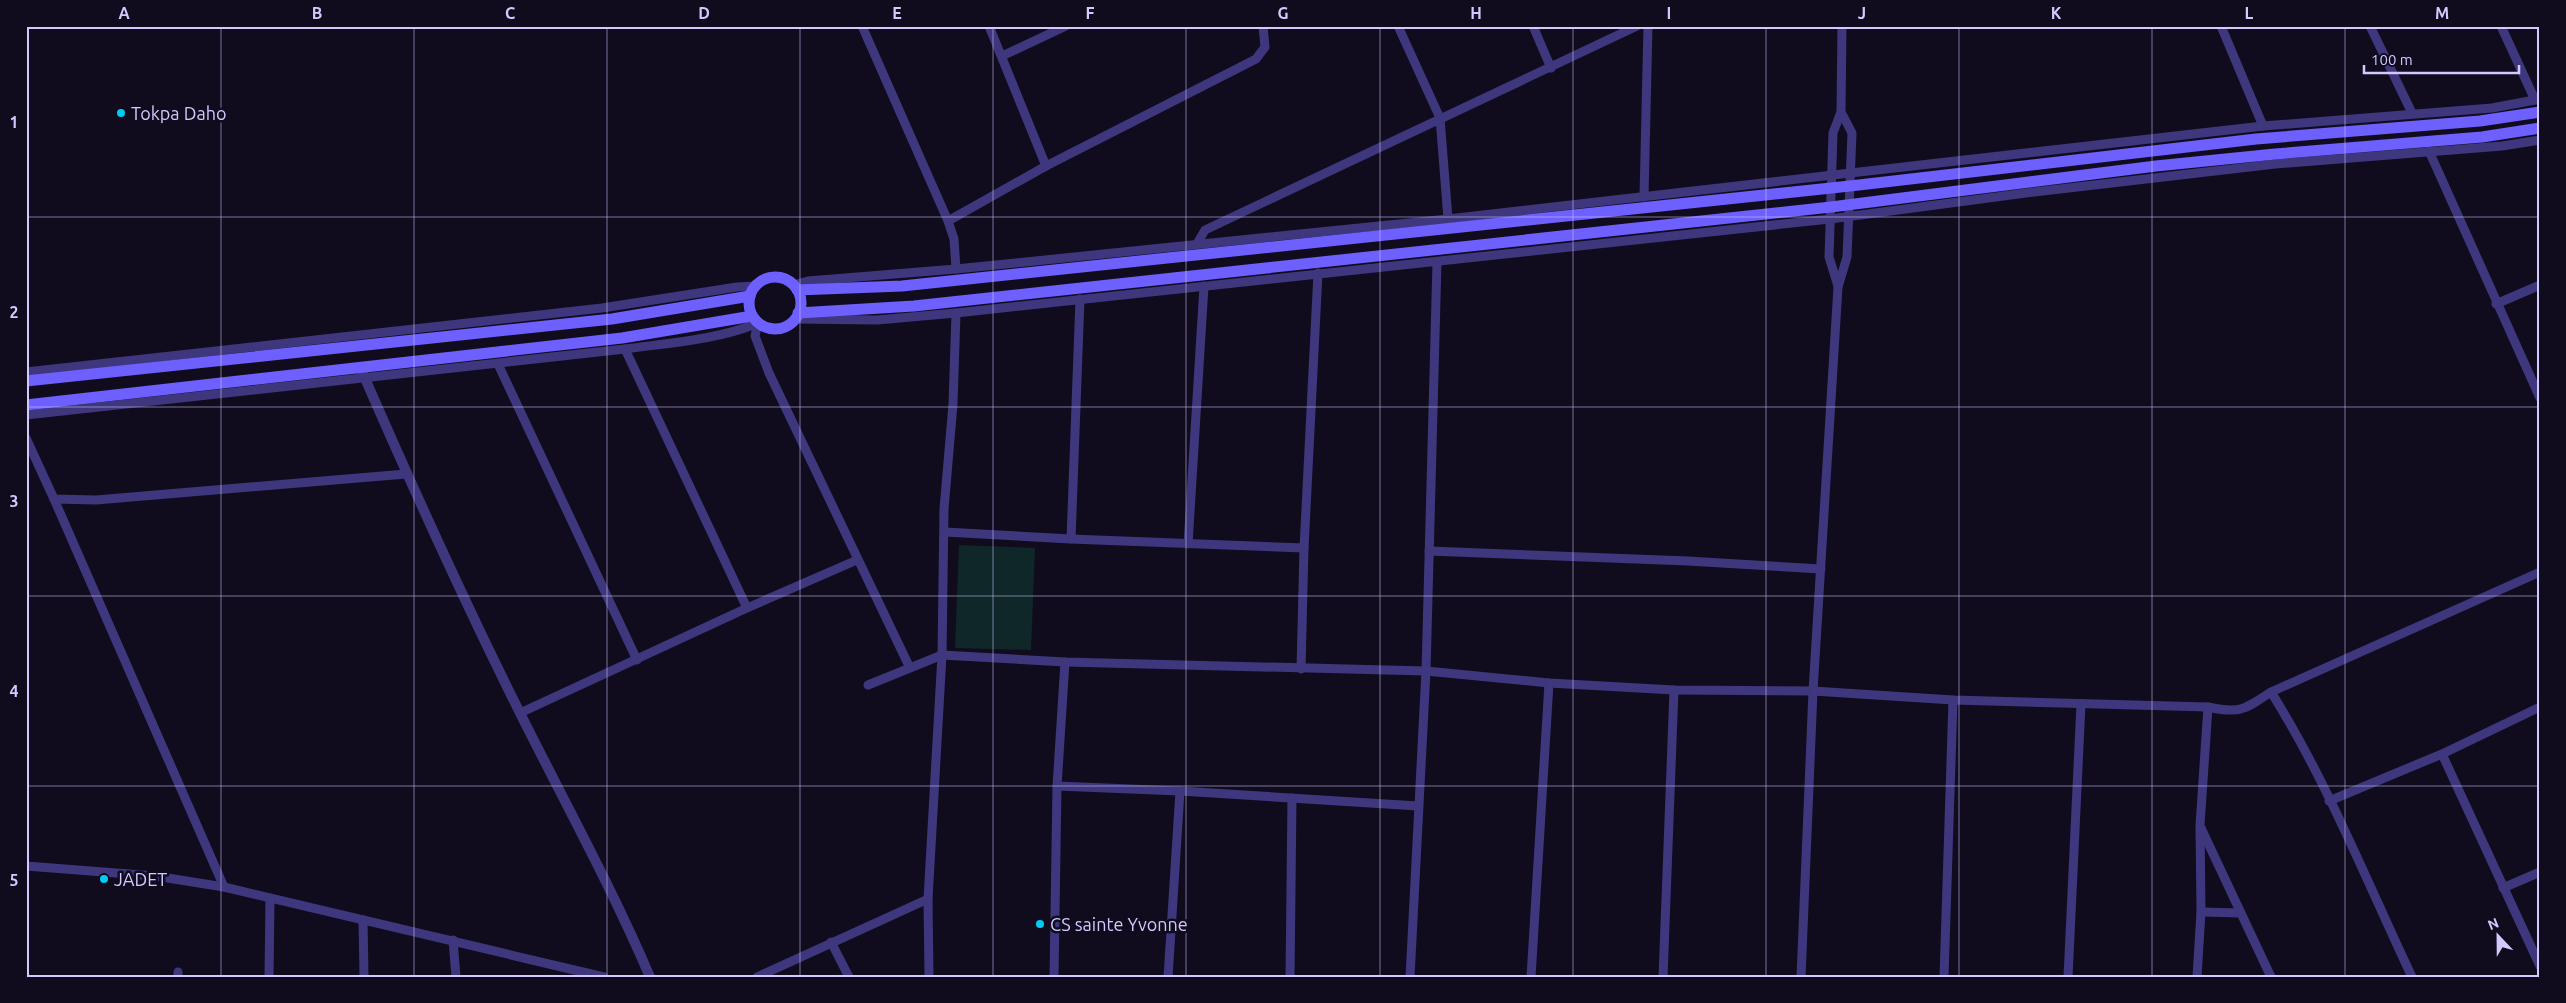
<svg xmlns="http://www.w3.org/2000/svg" width="2566" height="1003" viewBox="0 0 2566 1003" font-family="Ubuntu,sans-serif">
<rect width="100%" height="100%" fill="#100c1e"/>
<polygon fill="#0f2728" points="959,545 1035,548 1031,650 955,648"/>
<g fill="none" stroke-linecap="round" stroke-linejoin="round">
<g stroke="#3e377d" stroke-width="9">
<polyline points="862,26 948,221 954,239 956,269"/>
<polyline points="989,26 1046,166"/>
<polyline points="1398,26 1440,118 1448,219"/>
<polyline points="1533,26 1551,68"/>
<polyline points="2221,26 2263,126"/>
<polyline points="2370,26 2412,113"/>
<polyline points="2501,26 2535,100"/>
<polyline points="1002,56 1066,26"/>
<polyline points="2429,151 2540,398"/>
<polyline points="1644,197 1648,26"/>
<polyline points="948,221 1046,166 1256,59 1265,47 1263,26"/>
<polyline points="1198,242 1205,230 1637,26"/>
<polyline points="794,285 808,281 956,269 1448,219 2263,126 2492,108 2540,99"/>
<polyline points="1838,286 1829,257 1833,133 1841,112 1842,26"/>
<polyline points="2496,304 2540,285"/>
<polyline points="795,319 877,320 956,313 1830,219 2034,192 2275,164 2502,146 2540,140"/>
<polyline points="758,323 755,336 769,373 909,666"/>
<polyline points="625,349 747,608"/>
<polyline points="498,364 637,660"/>
<polyline points="26,372 602,308 737,287 755,286"/>
<path d="M26,415L625,349C668,343 717,340 758,323"/>
<polyline points="26,438 54,499 96,500 406,474"/>
<polyline points="54,499 224,887"/>
<polyline points="945,532 1071,539 1304,548"/>
<polyline points="1071,539 1080,299"/>
<polyline points="1188,544 1204,286"/>
<polyline points="1429,551 1688,561 1821,569"/>
<polyline points="1301,669 1304,548 1318,273"/>
<path d="M868,685L942,655L1065,662L1426,671L1549,683L1674,690L1813,691L1953,700L2208,707C2240,714 2244,710 2271,692L2540,572"/>
<path d="M2271,692C2327,781 2367,882 2412,977"/>
<polyline points="520,713 747,608 857,560"/>
<polyline points="2442,754 2540,966"/>
<polyline points="1057,786 1180,791 1418,806"/>
<polyline points="2329,801 2442,754 2540,707"/>
<polyline points="2201,828 2271,977"/>
<polyline points="26,866 155,876 224,887 604,977"/>
<polyline points="2503,888 2540,872"/>
<polyline points="2201,912 2241,913"/>
<polyline points="363,920 364,977"/>
<polyline points="453,940 456,977"/>
<polyline points="831,942 849,977"/>
<polyline points="178,977 178,972"/>
<polyline points="269,977 270,898"/>
<polyline points="757,977 928,899"/>
<polyline points="929,977 928,899 942,655 944,509 953,404 956,313"/>
<polyline points="1054,977 1057,786 1065,662"/>
<polyline points="1168,977 1180,791"/>
<polyline points="1290,977 1292,798"/>
<polyline points="1410,977 1426,671 1437,262"/>
<polyline points="1531,977 1549,683"/>
<polyline points="1663,977 1674,690"/>
<polyline points="1801,977 1813,691 1838,287 1847,257 1852,133 1841,112"/>
<polyline points="1944,977 1953,700"/>
<polyline points="2068,977 2081,704"/>
<polyline points="2197,977 2201,912 2200,825 2208,707"/>
</g>
<path stroke="#3e377d" stroke-width="10" d="M360,367C411,484 463,599 520,713C564,801 611,886 650,977"/>
<g stroke="#6e60fe" stroke-width="11">
<circle cx="775" cy="303" r="26"/>
<polyline points="797,290 902,286 1850,186 2256,139 2480,121 2540,112"/>
<polyline points="798,313 914,306 1831,207 2156,166 2275,154 2482,137 2540,128"/>
<polyline points="26,381 612,319 750,296"/>
<polyline points="26,405 622,338 752,316"/>
</g>
</g>
<path fill="none" stroke="#d3c9ff" stroke-width="1" stroke-opacity="0.55" d="M221,26V977M414,26V977M607,26V977M800,26V977M993,26V977M1186,26V977M1380,26V977M1573,26V977M1766,26V977M1959,26V977M2152,26V977M2345,26V977M26,217H2540M26,407H2540M26,596H2540M26,786H2540"/>
<g fill="#01cbf3" stroke="#100c1e" stroke-width="2">
<circle cx="121" cy="113" r="5"/>
<circle cx="104" cy="879" r="5"/>
<circle cx="1040" cy="924" r="5"/>
</g>
<g text-anchor="middle" dominant-baseline="central" stroke-width="5" stroke-linejoin="round" paint-order="stroke">
<g font-size="18" fill="#d3c9ff" stroke="#100c1e" text-anchor="start">
<text x="131" y="113">Tokpa Daho</text>
<text x="114" y="879">JADET</text>
<text x="1050" y="924">CS sainte Yvonne</text>
</g>
</g>
<rect width="2566" height="1003" fill="none" stroke="#100c1e" stroke-width="55"/>
<g transform="translate(2498 936) rotate(338)" stroke="#100c1e" stroke-width="4" paint-order="stroke">
<path d="M0-4L9 19L0 12L-9 19Z" fill="#d3c9ff"/>
<text y="-8" font-size="14" font-weight="bold" text-anchor="middle" fill="#d3c9ff">N</text>
</g>
<path d="M2364 65v8h155v-8" fill="none" stroke="#d3c9ff" stroke-width="2.5"/>
<text x="2371" y="65" font-size="15" fill="#d3c9ff" stroke="#100c1e" stroke-width="4" paint-order="stroke">100 m</text>
<rect x="28" y="28" width="2510" height="948" fill="none" stroke="#d3c9ff" stroke-width="2"/>
<g font-size="16" text-anchor="middle" font-weight="bold" fill="#d3c9ff">
<text x="124" y="19">A</text>
<text x="317" y="19">B</text>
<text x="510" y="19">C</text>
<text x="704" y="19">D</text>
<text x="897" y="19">E</text>
<text x="1090" y="19">F</text>
<text x="1283" y="19">G</text>
<text x="1476" y="19">H</text>
<text x="1669" y="19">I</text>
<text x="1862" y="19">J</text>
<text x="2056" y="19">K</text>
<text x="2249" y="19">L</text>
<text x="2442" y="19">M</text>
<text x="14" y="128">1</text>
<text x="14" y="318">2</text>
<text x="14" y="507">3</text>
<text x="14" y="697">4</text>
<text x="14" y="886">5</text>
</g>
</svg>
